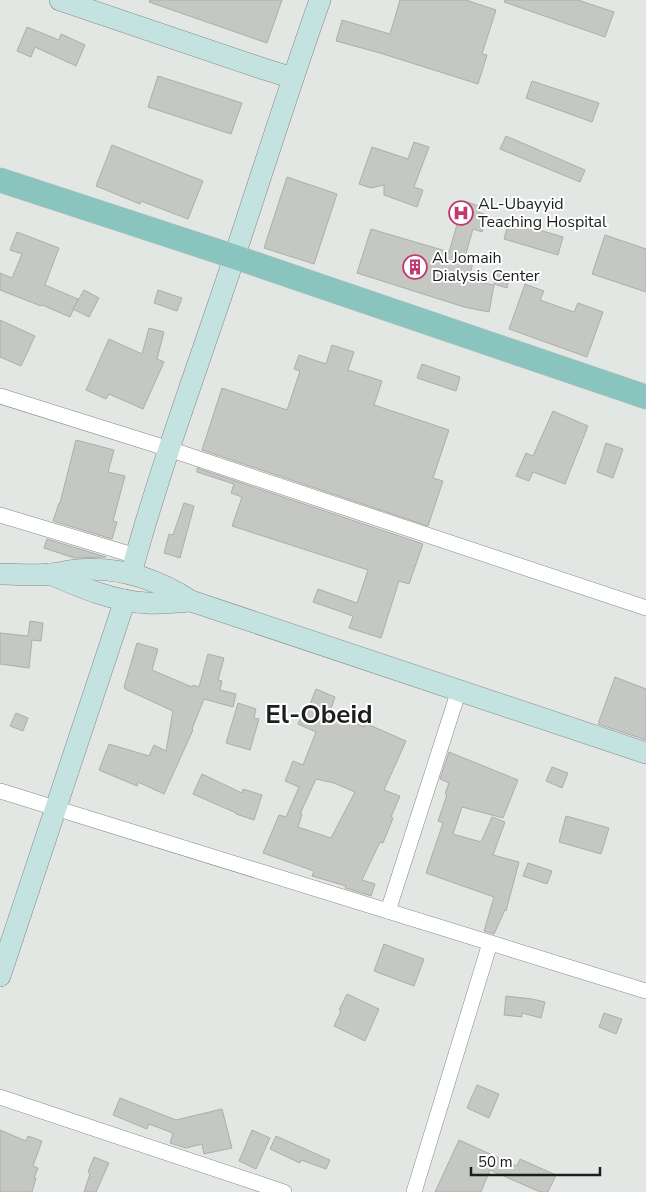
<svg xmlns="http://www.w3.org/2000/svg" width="646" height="1192" viewBox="0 0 646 1192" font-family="'Nunito Sans',sans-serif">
<rect width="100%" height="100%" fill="#e3e7e4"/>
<g fill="#c5c7c3" stroke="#acaeaa" fill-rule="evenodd">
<polygon points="150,0 282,0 267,43 149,2"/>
<polygon points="400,0 466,0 496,10 482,54 487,55 478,84 380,53 336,41 342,20 390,34"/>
<polygon points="505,0 578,0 614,12 605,37 504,2"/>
<polygon points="27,27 59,40 61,34 85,45 76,66 35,47 31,57 17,51"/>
<polygon points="158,76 242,103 231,134 148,107"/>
<polygon points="532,81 599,103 592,122 526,98"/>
<polygon points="506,136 585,170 580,182 500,149"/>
<polygon points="414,142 429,147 414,187 423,190 417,207 384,195 384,185 371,188 359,184 372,147 408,159"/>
<polygon points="112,145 203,181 188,219 141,201 140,204 96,186"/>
<polygon points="287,177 337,194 314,264 264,248"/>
<polygon points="464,201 479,206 478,212 487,215 482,232 473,229 465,257 474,260 468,280 494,285 489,312 464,307 357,273 371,229 449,252"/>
<polygon points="509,221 563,237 558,255 504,239"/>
<polygon points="17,232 59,248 45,285 78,299 70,317 42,305 41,306 0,290 0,273 12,278 22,254 10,250"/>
<polygon points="605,235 646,249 646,292 592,274"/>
<polygon points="497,271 510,274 507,288 494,284"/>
<polygon points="525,284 544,291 540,300 574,312 578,303 603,312 587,357 509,329"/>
<polygon points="84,290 99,298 89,317 73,309"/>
<polygon points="158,290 182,298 177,311 154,303"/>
<polygon points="0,320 35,336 21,366 0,357"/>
<polygon points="149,328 164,332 157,359 164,362 143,409 109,394 106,399 86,390 109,339 142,354"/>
<polygon points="332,345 354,352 348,370 382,381 374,405 449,430 433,478 443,481 428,526 202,450 222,388 287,410 300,371 294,369 299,355 326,364"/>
<polygon points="422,364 460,377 456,391 417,378"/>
<polygon points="553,411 588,426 565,484 533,472 529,481 516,476 526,453 533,456"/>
<polygon points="76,440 114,450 108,472 125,476 113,521 117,522 112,539 53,521 59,503 60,503"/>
<polygon points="606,443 623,449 613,478 597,472"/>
<polygon points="197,468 423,544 409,584 399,581 381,638 349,628 353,616 313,602 318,589 357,603 368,570 232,526 242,497 231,493 234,484 197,472"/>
<polygon points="184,503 194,506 180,558 164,553 169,534 173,535"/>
<polygon points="47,539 106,557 74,558 44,548"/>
<polygon points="30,621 43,623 41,641 32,640 29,668 0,664 0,633 28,636"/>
<polygon points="137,643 158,649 152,670 192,687 193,685 199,687 208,654 224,658 218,680 222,681 220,690 236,694 233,707 204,699 192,729 193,730 164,794 138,782 137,786 99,770 109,744 149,756 154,745 166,751 173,711 125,689 125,687 124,687"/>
<polygon points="615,677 646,689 646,740 598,724"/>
<path d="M316,689L335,697L330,712L364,727L365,723L406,741L384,790L400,796L391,817L393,818L383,843L380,842L362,880L375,884L371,896L345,888L346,886L312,876L314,871L263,853L279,815L286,817L299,787L285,781L293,761L303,765L316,732L298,724L306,705L309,707ZM316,779L334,783L355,792L331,838L298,827L302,814H300Z"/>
<polygon points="238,703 256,709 254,718 259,719 250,750 226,743"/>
<polygon points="16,713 28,718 23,731 10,726"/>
<polygon points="449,752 518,780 503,818 462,807 453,834 481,842 492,817 505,822 493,855 519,862 506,911 505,910 494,934 484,931 494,897 426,873 443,823 438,821 447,795 445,794 449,783 440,779"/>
<polygon points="552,767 568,773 562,788 546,781"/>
<polygon points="202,774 242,793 243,789 262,795 254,820 236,814 236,813 193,794"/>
<polygon points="566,816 609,828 601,854 559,842"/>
<polygon points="528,863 552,871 547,884 523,876"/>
<polygon points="384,944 424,959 414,986 374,971"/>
<polygon points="347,994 379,1009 365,1041 334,1026 341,1011 339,1010"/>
<polygon points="506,996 532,999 545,1002 541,1018 522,1013 522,1017 504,1015"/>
<polygon points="604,1013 622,1019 616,1034 599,1027"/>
<polygon points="477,1085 499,1094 489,1118 467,1108"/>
<polygon points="120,1098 176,1120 222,1109 232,1148 204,1154 202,1144 186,1148 170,1143 173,1133 149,1124 147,1129 113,1115"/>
<polygon points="0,1130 26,1141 28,1136 42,1141 33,1166 38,1168 34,1178 36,1178 32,1192 0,1192"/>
<polygon points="252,1130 270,1138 256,1169 239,1161"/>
<polygon points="276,1136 330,1160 326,1169 301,1160 300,1163 270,1149"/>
<polygon points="459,1140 517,1166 520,1159 556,1175 548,1192 540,1192 490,1170 481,1192 435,1192"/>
<polygon points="94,1157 109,1163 96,1192 84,1192 90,1174 88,1172"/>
</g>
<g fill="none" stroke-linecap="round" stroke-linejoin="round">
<g stroke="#858986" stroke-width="16">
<g id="street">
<polyline points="0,396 169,449 646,608"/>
<polyline points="0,515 136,556"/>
<polyline points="0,791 646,991"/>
<polyline points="388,911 459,690"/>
<polyline points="0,1097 284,1192"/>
<polyline points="414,1192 490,943"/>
</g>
</g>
<g stroke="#858986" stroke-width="22">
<g id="secondary">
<polyline points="60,0 264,69 293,78"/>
<path d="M0,574C17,574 34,576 50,574C59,573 68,571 77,570C119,566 157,579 191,601L646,753"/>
<path d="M50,574C80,587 115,602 148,603C162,604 177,602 191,601"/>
<path d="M131,574C158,474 194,377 227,279C258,186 287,93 320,0"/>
<polyline points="0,976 125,600"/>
</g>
</g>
<g stroke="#c4c4c4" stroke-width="25">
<polyline id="primary" points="0,180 235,257 646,397"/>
</g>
<use href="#street" stroke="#fff" stroke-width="15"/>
<use href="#secondary" stroke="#c4e2df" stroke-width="21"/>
<use href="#primary" stroke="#89c5be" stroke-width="24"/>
</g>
<defs>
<g id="hospital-ring" transform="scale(1.25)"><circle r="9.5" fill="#fff" stroke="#c3386e" stroke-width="1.5"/><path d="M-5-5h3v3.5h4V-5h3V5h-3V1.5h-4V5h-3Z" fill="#c3386e"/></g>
<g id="building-ring" transform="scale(1.25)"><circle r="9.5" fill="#fff" stroke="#c3386e" stroke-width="1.5"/><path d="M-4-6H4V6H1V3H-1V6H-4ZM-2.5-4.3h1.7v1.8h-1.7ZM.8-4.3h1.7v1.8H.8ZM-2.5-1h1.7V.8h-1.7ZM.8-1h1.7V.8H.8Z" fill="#c3386e"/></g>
</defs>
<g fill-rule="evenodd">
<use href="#hospital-ring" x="461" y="213"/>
<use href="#building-ring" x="415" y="267"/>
</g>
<g text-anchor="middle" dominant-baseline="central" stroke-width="4" stroke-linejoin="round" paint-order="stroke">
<g font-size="16" fill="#1c1e1d" stroke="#fff" text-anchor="start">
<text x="478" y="204">AL-Ubayyid<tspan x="478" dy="18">Teaching Hospital</tspan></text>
<text x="432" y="258">Al Jomaih<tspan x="432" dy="18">Dialysis Center</tspan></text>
</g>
<g font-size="26" font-weight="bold" fill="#1c1e1d" stroke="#fff">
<text x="319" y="714">El-Obeid</text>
</g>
</g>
<path d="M471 1167v8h129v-8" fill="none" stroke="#1c1e1d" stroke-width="2.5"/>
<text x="478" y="1167" font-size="15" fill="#1c1e1d" stroke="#ffffff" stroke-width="4" paint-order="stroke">50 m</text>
</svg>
